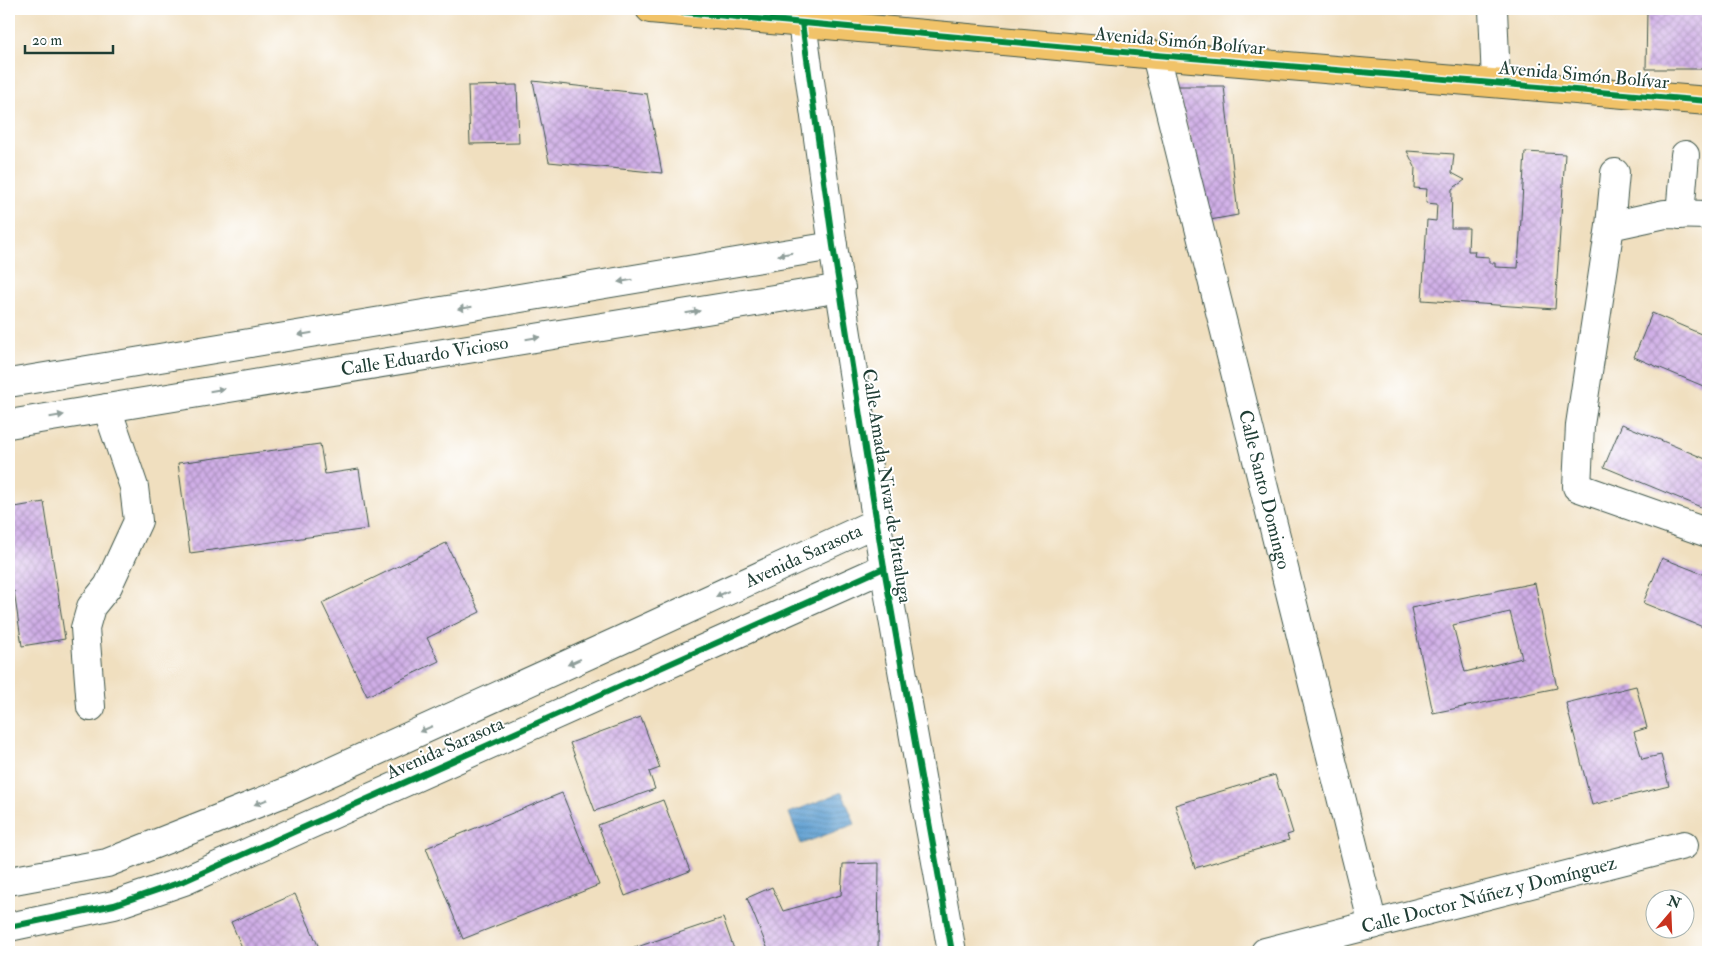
<svg xmlns="http://www.w3.org/2000/svg" width="1717" height="961" viewBox="0 0 1717 961" font-family="'IM FELL Double Pica',serif">
<defs>
<pattern id="water-rules" width="6" height="5" patternUnits="userSpaceOnUse" patternTransform="scale(1.25)"><rect width="6" height="5" fill="#5e9fd1"/><path d="M0 2.5h6" fill="none" stroke="#4d83aa"/></pattern>
<pattern id="building-cross-hatch" width="8" height="8" patternUnits="userSpaceOnUse" patternTransform="scale(1.25)"><rect width="8" height="8" fill="#d0aee7"/><path d="M0 0l8 8M0 8l8-8" fill="none" stroke="#a88fbc"/></pattern>
</defs>
<rect width="100%" height="100%" fill="#fff"/>
<filter id="ink" filterUnits="userSpaceOnUse"><feTurbulence type="fractalNoise" baseFrequency=".02" numOctaves="2"/><feDisplacementMap in="SourceGraphic" scale="10" xChannelSelector="R" yChannelSelector="G"/><feConvolveMatrix kernelMatrix="1 2 1 2 8 2 1 2 1" color-interpolation-filters="sRGB"/></filter>
<filter id="wash" filterUnits="userSpaceOnUse"><feTurbulence type="fractalNoise" baseFrequency=".0096" numOctaves="4" result="noise"/><feDisplacementMap in="SourceGraphic" scale="20" xChannelSelector="R" yChannelSelector="G"/><feGaussianBlur stdDeviation="1.12" result="paint"/><feColorMatrix in="noise" values="0 0 0 0 0 0 0 0 0 0 0 0 0 0 0 0 0 1.4 0 .05"/><feComposite in="paint" operator="in"/></filter>
<g filter="url(#wash)">
<rect width="100%" height="100%" fill="#f0dfbf"/>
<polygon fill="url(#water-rules)" stroke="#3e6e82" points="842,792 855,824 801,844 789,813"/>
<g id="blocks">
<g fill="url(#building-cross-hatch)" fill-rule="evenodd">
<polygon points="1647,9 1708,9 1708,69 1646,69"/>
<polygon points="533,81 647,94 662,173 549,162"/>
<polygon points="517,85 519,143 470,144 468,86"/>
<polygon points="1177,86 1224,86 1238,215 1210,220"/>
<polygon points="1407,151 1454,154 1452,173 1465,180 1452,189 1451,228 1469,228 1468,251 1475,251 1474,256 1489,257 1489,263 1495,263 1495,267 1518,268 1525,152 1565,154 1555,309 1422,300 1427,220 1436,221 1437,204 1426,203 1427,189 1414,188 1415,167"/>
<polygon points="1652,313 1708,337 1708,388 1634,357"/>
<polygon points="1622,424 1708,460 1708,510 1604,467"/>
<polygon points="320,444 325,474 359,469 368,529 190,553 178,463"/>
<polygon points="44,502 65,639 22,646 14,591 9,592 9,508"/>
<polygon points="446,543 480,612 427,638 439,661 367,696 322,603"/>
<polygon points="1662,558 1708,576 1708,629 1643,603"/>
<path d="M1535,583L1557,688L1433,713L1411,608ZM1510,612L1522,658L1465,672L1453,625Z"/>
<polygon points="1636,686 1647,728 1634,732 1642,759 1661,755 1669,786 1592,805 1566,703"/>
<polygon points="641,717 660,768 649,772 655,789 595,811 570,743"/>
<polygon points="1275,775 1293,833 1287,835 1289,840 1195,868 1175,805"/>
<polygon points="562,793 599,885 463,939 426,848"/>
<polygon points="663,800 690,871 625,896 598,825"/>
<polygon points="879,863 878,952 769,952 747,898 772,887 783,911 841,895 843,864"/>
<polygon points="295,894 321,952 244,952 231,922"/>
<polygon points="723,918 735,952 635,952 634,948"/>
</g>
</g>
</g>
<g filter="url(#ink)">
<use href="#blocks" fill-opacity="0" stroke="#3e5549" stroke-width="1"/>
<g fill="none" stroke-linecap="round" stroke-linejoin="round">
<g stroke="#3e5549" stroke-width="30">
<g id="minor">
<polyline points="1493,9 1496,83"/>
<polyline points="802,23 833,246 884,568 952,952"/>
<path id="s1" d="M1156,55L1373,925"/>
<polyline points="1680,215 1685,155"/>
<polyline points="1708,215 1665,214 1610,226 1580,425 1577,487 1708,533"/>
<polyline points="1610,226 1615,173"/>
<polyline points="9,383 833,246"/>
<path id="s2" d="M9,424L841,288"/>
<polyline points="91,707 85,628 91,607 108,586 138,521 134,487 107,408"/>
<path id="s3" d="M9,881L107,863L291,790L621,640L877,522"/>
<polyline points="9,927 114,905 184,881 884,568"/>
<path id="s4" d="M1265,952L1684,845"/>
</g>
</g>
<g stroke="#3e5549" stroke-width="30">
<polyline id="major" points="650,9 1156,55 1708,101"/>
</g>
<use href="#minor" stroke="#fff" stroke-width="28"/>
<use href="#major" stroke="#f1c369" stroke-width="28"/>
<g stroke="#fff" stroke-width="9">
<g id="cycleway">
<polyline points="650,9 1156,55 1708,101"/>
<polyline points="802,23 833,246 884,568 952,952"/>
<polyline points="9,927 114,905 184,881 884,568"/>
</g>
</g>
<use href="#cycleway" stroke="#00873e" stroke-width="6"/>
</g>
<defs><path id="oneway-solid" d="M-6-.8H1V-3.2L6.5 0L1 3.2V.8H-6Z" transform="scale(1.25)"/></defs>
<g fill="#8f9e9a">
<use href="#oneway-solid" transform="translate(785 254) rotate(171)"/>
<use href="#oneway-solid" transform="translate(625 281) rotate(171)"/>
<use href="#oneway-solid" transform="translate(465 308) rotate(171)"/>
<use href="#oneway-solid" transform="translate(693 312) rotate(-9)"/>
<use href="#oneway-solid" transform="translate(305 334) rotate(171)"/>
<use href="#oneway-solid" transform="translate(533 338) rotate(-9)"/>
<use href="#oneway-solid" transform="translate(217 390) rotate(-9)"/>
<use href="#oneway-solid" transform="translate(57 416) rotate(-9)"/>
<use href="#oneway-solid" transform="translate(722 594) rotate(155)"/>
<use href="#oneway-solid" transform="translate(574 662) rotate(156)"/>
<use href="#oneway-solid" transform="translate(426 729) rotate(156)"/>
<use href="#oneway-solid" transform="translate(261 802) rotate(158)"/>
</g>
</g>
<g text-anchor="middle" dominant-baseline="central" stroke-width="4" stroke-linejoin="round" paint-order="stroke">
<g font-size="19" fill="#1f3d34" stroke="#fff">
<text transform="translate(1180 41) rotate(5)">Avenida Simón Bolívar</text>
<text transform="translate(1584 75) rotate(5)">Avenida Simón Bolívar</text>
<text stroke="none"><textPath href="#s2" startOffset="421">Calle Eduardo Vicioso</textPath></text>
<text transform="translate(887 486) rotate(81)">Calle Amada Nivar de Pittaluga</text>
<text stroke="none"><textPath href="#s1" startOffset="448">Calle Santo Domingo</textPath></text>
<text stroke="none"><textPath href="#s3" startOffset="861">Avenida Sarasota</textPath></text>
<text transform="translate(445 748) rotate(-24)">Avenida Sarasota</text>
<text stroke="none"><textPath href="#s4" startOffset="231">Calle Doctor Núñez y Domínguez</textPath></text>
</g>
</g>
<rect width="1717" height="961" fill="none" stroke="#fff" stroke-width="30"/>
<g transform="translate(1670 914) rotate(19)"><circle r="24" fill="#ffffff" stroke="#a5b1ae"/>
<path d="M0-4L9 19L0 12L-9 19Z" fill="#c8321e"/>
<text y="-8" font-size="14" font-weight="bold" text-anchor="middle" fill="#1f3d34">N</text>
</g>
<path d="M25 45v8h88v-8" fill="none" stroke="#1f3d34" stroke-width="2.5"/>
<text x="32" y="45" font-size="15" fill="#1f3d34" stroke="#ffffff" stroke-width="4" paint-order="stroke">20 m</text>
</svg>
